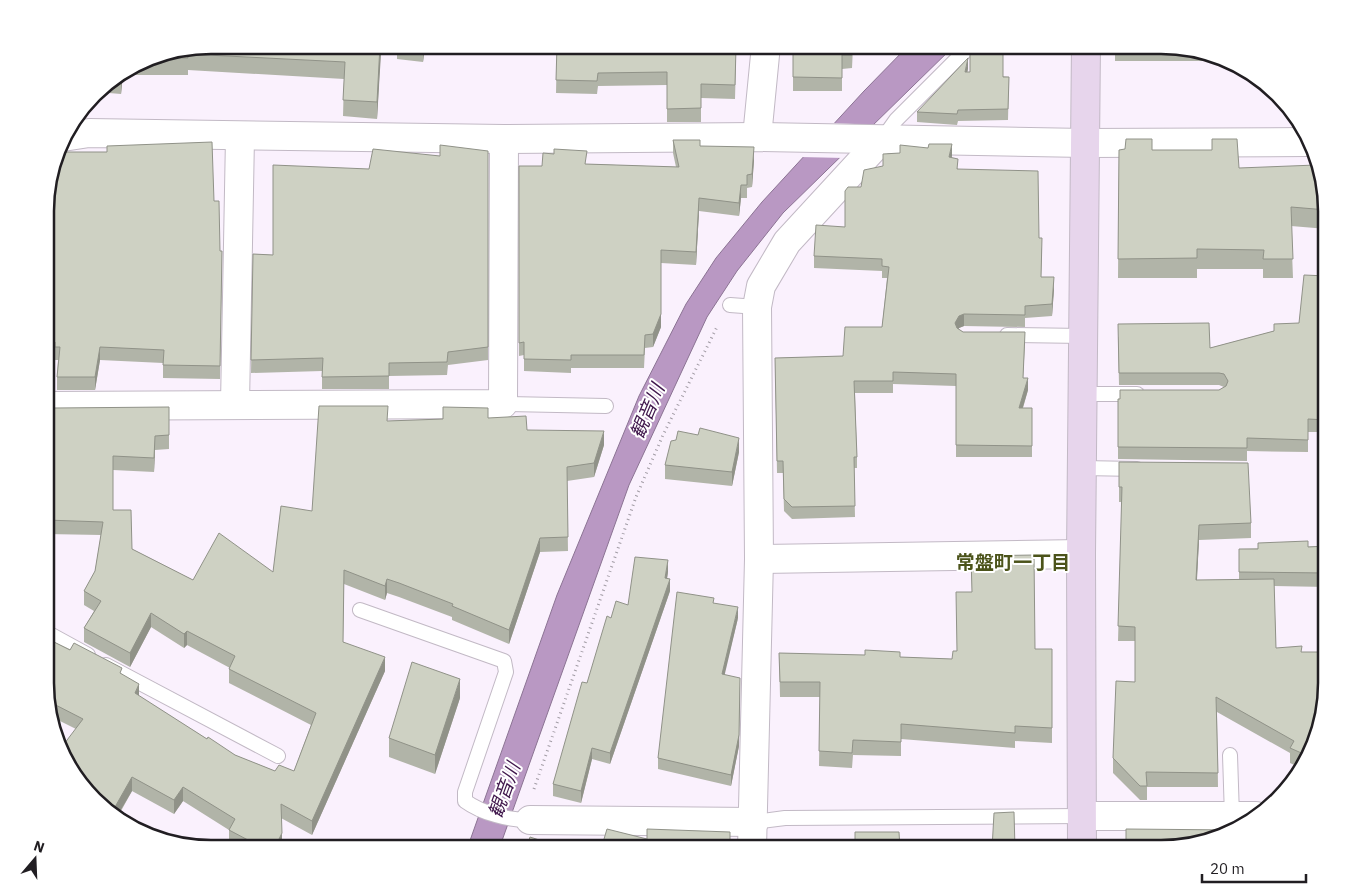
<svg xmlns="http://www.w3.org/2000/svg" width="1372" height="894" viewBox="0 0 1372 894" font-family="'IBM Plex Sans','Noto Sans JP',sans-serif">
<rect width="100%" height="100%" fill="#faf1fd"/>
<polygon fill="#b998c3" stroke="#8b7393" points="909,45 955,45 783,213 737,271 707,317 629,485 499,849 467,849 557,595 639,396 686,304 716,258 762,202 864,91"/>
<polygon fill="#faf1fd" points="831,123 878,125 844,158 800,157"/>
<g fill="none" stroke-linecap="round" stroke-linejoin="round">
<g stroke="#c2b9c5" stroke-width="16">
<g id="lane">
<polyline points="881,141 896,120 971,45"/>
<polyline points="730,305 757,307"/>
<polyline points="1007,335 1083,336"/>
<polyline points="1083,394 1137,394"/>
<polyline points="503,404 606,406"/>
<polyline points="1082,468 1137,469"/>
<path d="M360,610L504,661L506,672L465,792V801C483,814 509,820 530,820"/>
<polyline points="46,632 88,655"/>
<polyline points="106,665 278,756"/>
<polyline points="1230,755 1232,816"/>
<polyline points="754,822 785,818 1082,816"/>
</g>
</g>
<g stroke="#c2b9c5" stroke-width="30">
<g id="street">
<polyline points="63,137 89,133 504,139 757,137 1085,143 1309,142"/>
<polyline points="757,137 766,45"/>
<polyline points="235,404 240,137"/>
<polyline points="46,406 503,404 504,139"/>
<polyline points="759,559 1081,554"/>
<polyline points="1082,816 1256,816"/>
<polyline points="530,820 754,822"/>
<polyline points="752,849 759,559 757,307 761,286 787,242 880,141"/>
</g>
</g>
<g stroke="#c2b9c5" stroke-width="30">
<polyline id="secondary" points="1082,849 1081,554 1086,45"/>
</g>
<polyline stroke="#a29ca5" stroke-width="3" stroke-dasharray="1 4" stroke-linecap="butt" points="534,789 636,497 663,435 717,327"/>
<use href="#lane" stroke="#fff" stroke-width="14"/>
<use href="#street" stroke="#fff" stroke-width="28"/>
<use href="#secondary" stroke="#e7d5ec" stroke-width="28"/>
</g>
<g fill="#b1b4a8">
<polygon points="211,45 381,45 377,119 343,116 344,79 188,70 188,75 123,75 121,94 97,92 101,86 148,58"/>
<polygon points="397,45 425,45 423,62 397,59"/>
<polygon points="557,45 732,47 736,61 735,99 701,98 701,122 667,122 667,85 598,86 597,94 556,93"/>
<polygon points="793,45 865,45 865,48 853,47 852,68 842,69 842,91 793,91"/>
<polygon points="1115,45 1161,45 1214,54 1214,61 1115,61"/>
<polygon points="968,69 967,72 1009,77 1008,120 958,121 957,125 917,122 917,112"/>
<polygon points="673,140 700,146 754,160 752,187 747,188 747,198 741,198 739,216 699,211 696,265 661,263 661,327 653,347 645,348 644,368 571,368 571,373 524,371 524,355 519,356 519,166 542,166 554,154 586,164 676,167 673,153"/>
<polygon points="107,146 214,201 220,251 222,251 220,379 163,378 163,363 100,360 95,390 57,390 57,377 58,360 55,360 55,355 46,356 46,190 107,152"/>
<polygon points="1119,150 1152,150 1239,168 1327,200 1327,229 1291,226 1293,278 1263,278 1263,269 1197,269 1197,278 1118,278"/>
<polygon points="488,151 488,360 448,365 447,375 389,376 389,389 322,389 322,371 251,373 253,254 273,255 369,169 440,156"/>
<polygon points="952,156 951,158 958,169 1039,238 1042,250 1041,277 1054,289 1052,316 1025,318 1025,327 964,326 959,328 959,329 963,332 1025,344 1023,378 1028,390 1023,408 1032,408 1032,457 956,457 956,386 893,384 893,393 855,393 857,457 857,468 854,468 855,517 792,519 784,511 783,473 777,473 775,358 843,356 882,327 887,278 882,278 882,271 814,268 814,256 845,227 861,187"/>
<polygon points="1327,276 1327,432 1308,432 1308,452 1247,451 1247,461 1118,459 1118,399 1219,390 1224,387 1219,385 1119,385 1118,337 1210,348 1274,331 1299,323"/>
<polygon points="46,417 53,418 169,435 169,449 155,450 154,472 113,470 113,510 132,549 193,580 273,572 312,511 388,421 488,418 527,430 604,445 594,477 567,481 568,551 540,552 509,644 452,620 452,617 399,597 387,593 385,600 344,584 343,642 385,671 312,835 281,818 282,847 281,849 239,849 229,844 229,830 183,801 174,814 132,791 121,811 150,836 119,821 76,729 50,716 46,704 46,638 122,674 139,696 207,739 235,755 275,771 294,771 311,725 229,683 229,669 230,668 187,645 184,648 151,627 130,667 84,642 84,628 94,611 84,605 84,591 95,571 101,535 46,534"/>
<polygon points="739,452 732,486 665,479 665,465"/>
<polygon points="1119,462 1251,523 1251,538 1199,540 1197,580 1239,580 1239,549 1327,546 1327,587 1274,586 1276,648 1302,652 1327,694 1301,768 1290,763 1290,753 1217,712 1218,787 1147,787 1147,800 1140,800 1113,773 1113,758 1135,682 1135,641 1118,641 1122,502 1119,502"/>
<polygon points="971,556 1035,649 1052,649 1052,743 1015,741 1015,748 901,739 901,756 853,755 852,768 819,766 820,697 780,697 779,653 952,659 957,651 972,592"/>
<polygon points="668,572 667,579 670,591 610,764 592,759 581,803 553,796 553,784 587,683 628,605"/>
<polygon points="738,618 724,675 739,746 731,786 658,769 658,758"/>
<polygon points="460,698 435,774 389,757 389,738"/>
</g>
<g fill="#909288">
<polygon points="380,45 381,54 377,119 377,102"/>
<polygon points="423,45 425,45 423,62"/>
<polygon points="968,58 968,69 965,82 965,72"/>
<polygon points="123,73 121,94 121,77 122,74"/>
<polygon points="952,144 952,156 949,169 949,157"/>
<polygon points="754,147 754,160 752,187 752,174"/>
<polygon points="741,185 741,198 739,216 739,203"/>
<polygon points="699,198 699,211 696,265 696,252"/>
<polygon points="1054,277 1054,289 1052,316 1052,304"/>
<polygon points="661,314 661,327 653,347 653,334"/>
<polygon points="964,314 964,326 959,328 955,334 955,323 959,316"/>
<polygon points="100,347 100,360 95,390 95,377"/>
<polygon points="1028,378 1028,390 1019,420 1019,408"/>
<polygon points="604,431 604,445 594,477 594,463"/>
<polygon points="155,436 155,450 154,472 154,458"/>
<polygon points="739,438 739,452 732,486 732,472"/>
<polygon points="1199,525 1199,540 1196,595 1196,580"/>
<polygon points="540,538 540,552 509,644 509,630"/>
<polygon points="668,560 668,572 665,590 665,578"/>
<polygon points="387,579 387,593 385,600 385,586"/>
<polygon points="670,579 670,591 610,764 610,753"/>
<polygon points="738,607 738,618 722,686 722,674"/>
<polygon points="151,613 151,627 130,667 130,653"/>
<polygon points="187,631 187,645 184,648 184,634"/>
<polygon points="385,657 385,671 312,835 312,821"/>
<polygon points="740,678 739,746 731,786 731,775"/>
<polygon points="460,679 460,698 435,774 435,755"/>
<polygon points="139,684 139,698 135,693"/>
<polygon points="592,748 592,759 581,803 581,791"/>
<polygon points="132,777 132,791 116,818 115,807"/>
<polygon points="183,787 183,801 174,814 174,800"/>
<polygon points="282,833 282,847 281,849 274,849"/>
</g>
<g fill="#ced1c3" stroke="#909288">
<polygon points="211,45 380,45 377,102 343,100 345,62 187,54 188,58 146,58"/>
<polygon points="397,45 423,45 423,48"/>
<polygon points="557,45 731,45 731,47 736,47 735,85 701,84 701,108 667,109 667,72 598,73 597,81 556,80"/>
<polygon points="793,45 853,45 852,55 842,55 842,78 793,77"/>
<polygon points="974,45 1003,45 1003,77 1009,77 1008,109 958,110 957,114 917,112 968,58 965,72 970,72 970,49"/>
<polygon points="1115,45 1161,45 1175,47 1115,47"/>
<polygon points="1126,139 1152,139 1152,150 1212,150 1212,139 1237,139 1239,168 1316,165 1327,200 1327,210 1291,207 1293,259 1263,259 1264,250 1197,249 1197,258 1118,259 1119,150 1125,149"/>
<polygon points="673,140 700,140 700,146 754,147 752,174 747,175 747,185 741,185 739,203 699,198 696,252 661,250 661,314 653,334 645,335 644,355 571,355 571,360 524,359 524,342 519,343 519,166 542,166 543,153 554,154 554,149 587,151 585,164 679,167"/>
<polygon points="212,142 214,201 219,201 220,251 222,251 220,366 163,365 164,350 100,347 95,377 57,377 60,347 55,347 55,342 46,343 46,190 58,152 107,152 107,146"/>
<polygon points="929,144 952,144 949,157 958,159 957,169 1038,171 1039,238 1042,238 1041,277 1054,277 1052,304 1025,306 1025,315 964,314 959,316 955,323 957,328 963,332 1025,332 1023,378 1028,378 1019,408 1032,408 1032,446 956,445 956,374 893,372 893,381 854,381 857,457 854,457 855,506 792,507 784,499 783,461 777,461 775,358 843,356 845,327 882,327 889,267 882,266 882,259 814,256 816,225 845,227 845,191 848,187 861,187 864,170 883,166 883,154 900,153 900,145 928,148"/>
<polygon points="440,145 488,151 488,347 448,352 447,362 389,363 389,376 322,377 323,358 251,360 253,254 273,255 273,165 369,169 373,149 440,156"/>
<polygon points="1304,275 1327,276 1327,420 1308,419 1308,440 1247,438 1247,448 1118,447 1118,399 1120,399 1120,390 1219,390 1226,386 1228,381 1224,374 1219,373 1119,373 1118,324 1209,323 1210,348 1274,331 1274,324 1299,323"/>
<polygon points="319,406 388,406 387,421 443,419 443,407 488,408 488,418 526,416 527,430 604,431 594,463 567,467 568,537 540,538 509,630 452,606 453,604 399,583 387,579 385,586 344,570 343,642 385,657 312,821 281,804 282,833 274,849 265,849 229,830 235,819 183,787 174,800 132,777 115,807 150,831 147,835 119,821 67,766 61,748 83,719 46,700 46,638 70,650 74,643 122,668 120,673 139,684 135,693 207,739 208,737 235,755 275,771 279,765 294,771 316,713 229,669 235,656 187,631 184,634 151,613 130,653 84,628 101,601 84,591 95,571 103,522 46,520 46,417 53,418 54,408 169,407 169,435 155,436 154,458 113,456 113,510 131,510 132,549 193,580 219,533 273,572 281,506 312,511"/>
<polygon points="700,428 739,438 732,472 665,465 671,441 676,440 678,431 698,435"/>
<polygon points="1119,462 1248,463 1251,523 1199,525 1196,580 1274,579 1276,648 1302,646 1301,652 1327,652 1327,694 1306,755 1290,748 1294,741 1216,697 1218,773 1146,772 1147,786 1140,786 1113,758 1116,681 1135,682 1135,627 1118,626 1122,487 1119,487"/>
<polygon points="1308,541 1308,547 1327,546 1327,573 1239,572 1239,549 1258,549 1258,543"/>
<polygon points="1034,555 1035,649 1052,649 1052,728 1015,726 1015,733 901,724 901,742 853,740 852,753 819,751 820,682 780,682 779,653 865,655 865,650 900,652 900,657 952,659 953,651 957,651 956,592 972,592 971,556"/>
<polygon points="635,557 668,560 665,578 670,579 610,753 592,748 581,791 553,784 582,682 587,683 607,616 611,618 616,601 628,605"/>
<polygon points="677,592 714,598 713,603 738,607 722,674 740,678 739,735 731,775 658,758"/>
<polygon points="412,662 460,679 435,755 389,738"/>
<polygon points="1014,812 1015,849 992,849 994,813"/>
<polygon points="607,829 647,839 647,829 730,832 730,849 601,849"/>
<polygon points="1126,829 1234,830 1172,849 1126,849"/>
<polygon points="855,832 899,832 900,849 855,849"/>
<polygon points="530,837 567,849 526,849"/>
<polygon points="360,842 384,849 358,849"/>
<polygon points="787,846 837,849 787,849"/>
</g>
<g text-anchor="middle" dominant-baseline="central" stroke-width="4" stroke-linejoin="round" paint-order="stroke">
<g font-size="19" font-style="italic" fill="#3f164b" stroke="#fff">
<text transform="translate(647 411) rotate(-67)">観音川</text>
<text transform="translate(504 790) rotate(-70)">観音川</text>
</g>
<g font-size="19" font-weight="bold" fill="#4b531a" stroke="#fff">
<text x="1013" y="562">常盤町一丁目</text>
</g>
</g>
<path d="M0 0H1372V894H0ZM211 54H1161A157 157 0 0 1 1318 211V683A157 157 0 0 1 1161 840H211A157 157 0 0 1 54 683V211A157 157 0 0 1 211 54Z" fill="#fff" fill-rule="evenodd"/>
<path fill="none" stroke="#211e22" stroke-width="2.5" d="M211 54H1161A157 157 0 0 1 1318 211V683A157 157 0 0 1 1161 840H211A157 157 0 0 1 54 683V211A157 157 0 0 1 211 54Z"/>
<g transform="translate(35 859) rotate(19)" stroke="#ffffff" stroke-width="4" paint-order="stroke">
<path d="M0-4L9 19L0 12L-9 19Z" fill="#211e22"/>
<text y="-8" font-size="14" font-weight="bold" text-anchor="middle" fill="#211e22">N</text>
</g>
<path d="M1202 874v8h104v-8" fill="none" stroke="#211e22" stroke-width="2.5"/>
<text x="1210" y="874" font-size="15" fill="#211e22" stroke="#ffffff" stroke-width="4" paint-order="stroke">20 m</text>
</svg>
